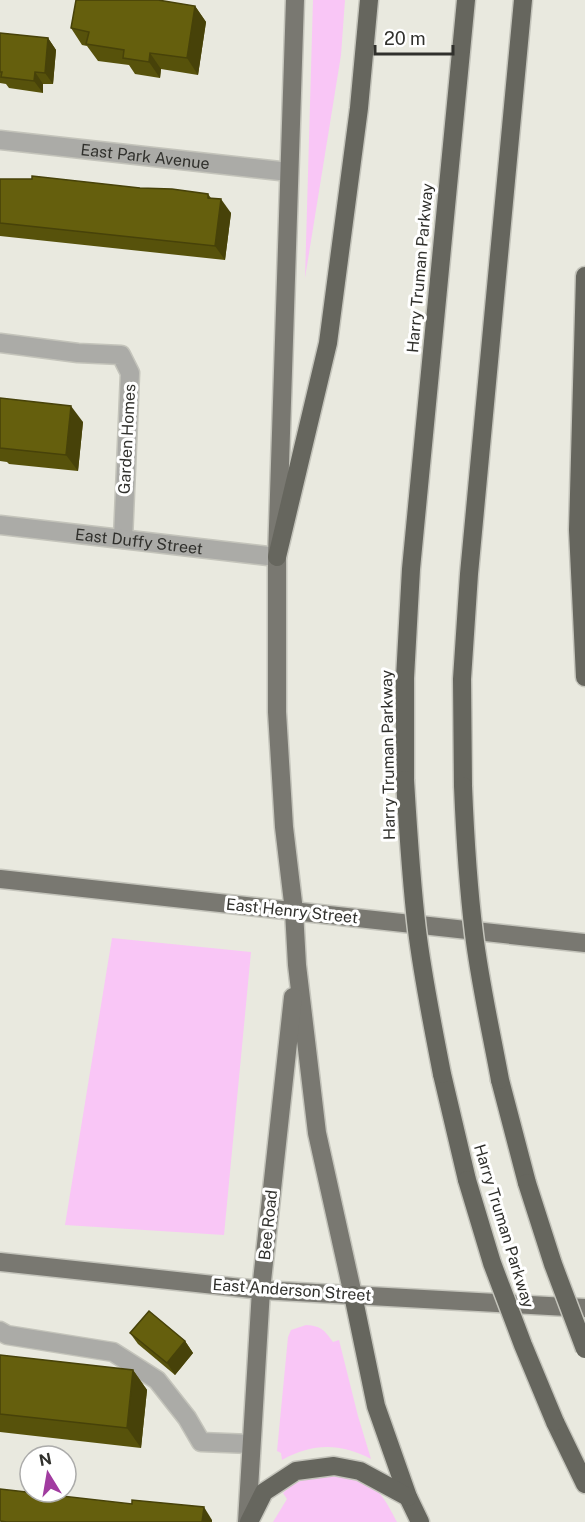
<svg xmlns="http://www.w3.org/2000/svg" width="585" height="1522" viewBox="0 0 585 1522" font-family="'Public Sans',sans-serif">
<rect width="100%" height="100%" fill="#e9e9df"/>
<g fill="#f9c6f6">
<polygon points="313,0 345,0 341,55 305,278"/>
<polygon points="112,938 251,952 224,1235 65,1225"/>
<path d="M306,1325C322,1326 324,1330 333,1342L339,1340L358,1416L371,1459C340,1443 313,1443 282,1460L281,1453L277,1451L288,1337L291,1330Z"/>
<path d="M331,1473C342,1475 354,1477 364,1481C381,1489 389,1507 397,1522H273L287,1499L283,1493C297,1479 312,1477 331,1473Z"/>
</g>
<g fill="none" stroke-linecap="round" stroke-linejoin="round">
<g stroke="#c4c4bb" stroke-width="21">
<g id="minor">
<path id="s1" d="M0,140L289,172"/>
<polyline points="0,343 78,353 121,355 130,373 123,539"/>
<path id="s2" d="M0,525L277,557"/>
<polyline points="0,1331 7,1335 113,1352 157,1380 187,1418 201,1442 251,1444"/>
</g>
</g>
<g stroke="#c4c4bb" stroke-width="21">
<g id="major">
<polyline points="295,0 277,557 277,712 284,827 294,911 297,965 317,1133 353,1295"/>
<polyline points="0,879 585,943"/>
<polyline points="0,1262 261,1290 585,1308"/>
<polyline points="247,1522 261,1290 293,997"/>
</g>
</g>
<g stroke="#c4c4bb" stroke-width="21">
<g id="highway">
<polyline points="585,276 578,530 585,677"/>
<polyline points="277,557 328,343 359,108 369,0"/>
<polyline points="405,780 405,678 411,569 466,0"/>
<polyline points="463,786 462,679 469,574 523,0"/>
<polyline points="442,1074 467,1180"/>
<polyline points="500,1080 527,1183"/>
<polyline points="353,1295 376,1406 408,1497 420,1522"/>
<polyline points="555,1422 585,1484"/>
<polyline points="249,1522 264,1492 296,1471 334,1466 360,1471 408,1497"/>
</g>
</g>
<use href="#minor" stroke="#ababa7" stroke-width="18"/>
<use href="#major" stroke="#797871" stroke-width="18"/>
<use href="#highway" stroke="#66665e" stroke-width="18"/>
<g stroke="#c4c4bb" stroke-width="21" stroke-linecap="butt">
<g id="highway-bridge">
<path d="M405,780C408,830 411,880 417,930C423,979 433,1027 442,1074"/>
<path d="M463,786C465,836 468,885 474,934C480,983 491,1031 500,1080"/>
<polyline points="467,1180 492,1263 523,1345 555,1422"/>
<polyline points="527,1183 553,1264 585,1349"/>
</g>
</g>
<use href="#highway-bridge" stroke="#66665e" stroke-width="18"/>
</g>
<g fill="#57520b">
<polygon points="195,6 206,22 198,75 161,69 160,78 135,74 129,65 98,61 87,46 82,45 71,28"/>
<polygon points="0,33 48,38 56,50 53,84 43,84 43,93 9,88 6,84 0,83"/>
<polygon points="0,179 140,188 208,194 211,198 231,213 225,260 0,236"/>
<polygon points="0,398 83,422 78,471 9,464 7,462 0,461"/>
<polygon points="130,1333 185,1341 193,1353 175,1375 138,1344"/>
<polygon points="0,1355 133,1370 147,1390 141,1448 0,1432"/>
</g>
<g fill="#474209">
<polygon points="195,6 206,22 198,75 187,58"/>
<polygon points="48,38 56,50 53,84 45,73"/>
<polygon points="150,53 161,69 160,78 149,62"/>
<polygon points="35,72 43,84 43,93 34,81"/>
<polygon points="221,199 231,213 225,260 215,246"/>
<polygon points="71,406 83,422 78,471 66,455"/>
<polygon points="185,1341 193,1353 175,1375 167,1363"/>
<polygon points="133,1370 147,1390 141,1448 127,1428"/>
<polygon points="204,1507 212,1520 212,1522 202,1522"/>
</g>
<g fill="#655f0d" stroke="#474209" stroke-width="1.5">
<polygon points="76,0 158,0 195,6 187,58 150,53 149,62 123,58 124,50 86,44 89,32 71,28"/>
<polygon points="0,33 48,38 45,73 35,72 34,81 1,77 2,72 0,72"/>
<polygon points="32,176 140,188 172,189 208,194 208,198 221,199 215,246 0,223 0,179 32,179"/>
<polygon points="0,398 71,406 66,455 0,448"/>
<polygon points="149,1311 185,1341 167,1363 130,1333"/>
<polygon points="0,1355 133,1370 127,1428 0,1414"/>
<polygon points="0,1489 132,1504 132,1500 204,1507 202,1522 7,1522 0,1521"/>
</g>
<g text-anchor="middle" dominant-baseline="central" stroke-width="6" stroke-linejoin="round" paint-order="stroke">
<g font-size="16" fill="#30302c" stroke="#fff">
<text stroke="none"><textPath href="#s1" startOffset="146">East Park Avenue</textPath></text>
<text transform="translate(420 268) rotate(-85)">Harry Truman Parkway</text>
<text transform="translate(127 439) rotate(-87)">Garden Homes</text>
<text stroke="none"><textPath href="#s2" startOffset="140">East Duffy Street</textPath></text>
<text transform="translate(388 755) rotate(-91)">Harry Truman Parkway</text>
<text transform="translate(292 911) rotate(6)">East Henry Street</text>
<text transform="translate(268 1225) rotate(-84)">Bee Road</text>
<text transform="translate(504 1226) rotate(73)">Harry Truman Parkway</text>
<text transform="translate(292 1290) rotate(4)">East Anderson Street</text>
</g>
</g>
<g transform="translate(48 1474) rotate(349)"><circle r="28" fill="#ffffff" stroke="#acacab" stroke-width="1.5"/>
<path d="M0-4.5L10 22L0 15L-10 22Z" fill="#a13ca0"/>
<text y="-9" font-size="16" font-weight="bold" text-anchor="middle" fill="#30302c">N</text>
</g>
<path d="M375 45v9h78v-9" fill="none" stroke="#30302c" stroke-width="3"/>
<text x="384" y="45" font-size="18" fill="#30302c" stroke="#ffffff" stroke-width="4.5" paint-order="stroke">20 m</text>
</svg>
